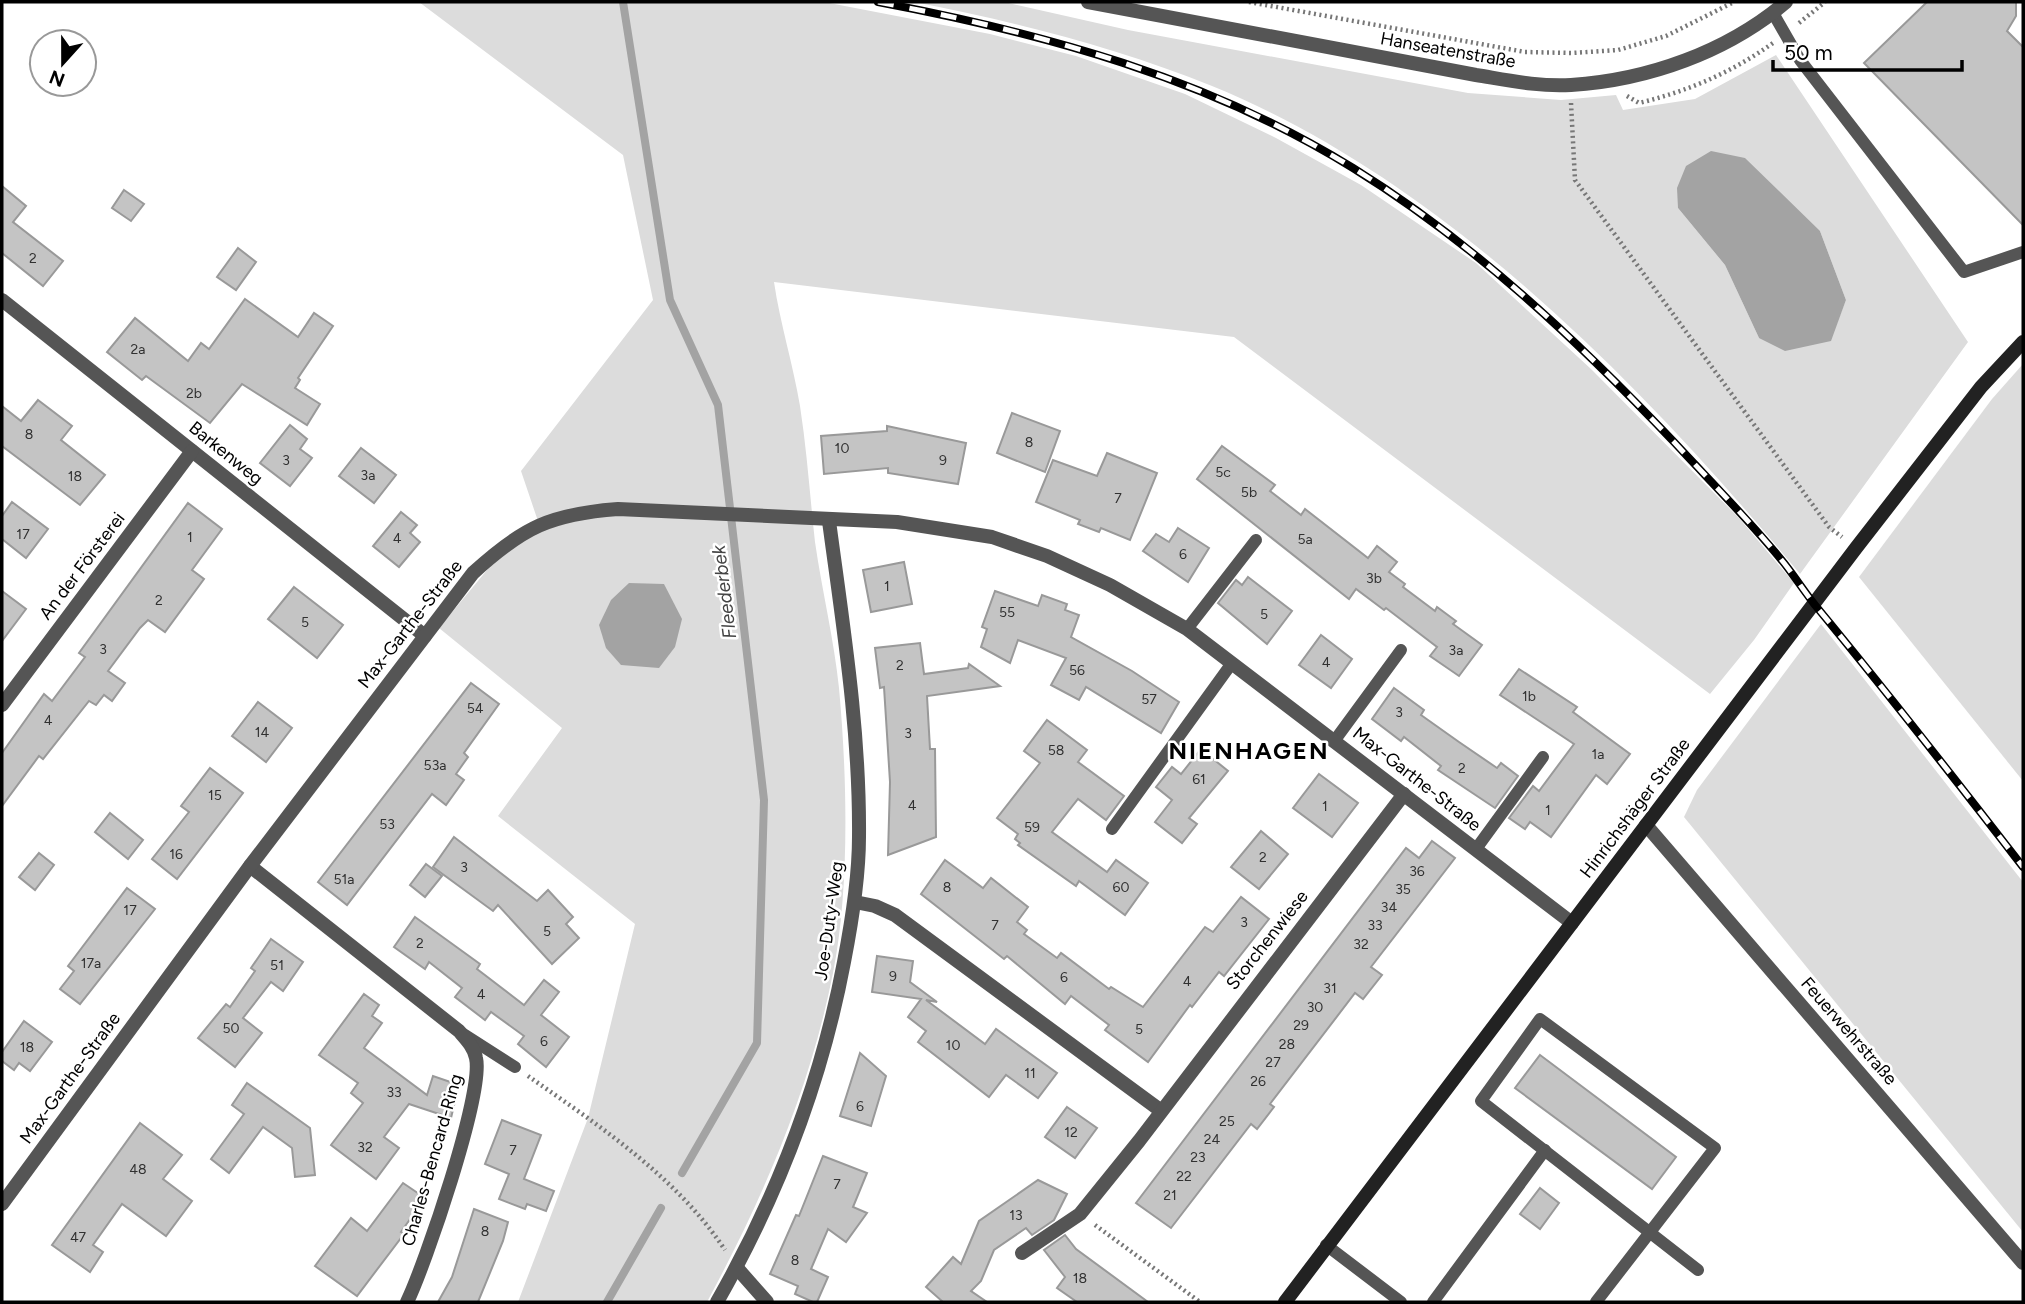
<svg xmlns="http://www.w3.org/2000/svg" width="2025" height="1304" viewBox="0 0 2025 1304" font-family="Figtree,sans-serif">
<rect width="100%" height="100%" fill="#fff"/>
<g fill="#dcdcdc" fill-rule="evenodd">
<path d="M419,2H824L990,34L1076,56L1185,94L1276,138L1361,185L1476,263L1591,369L1739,518L1794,583L1754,640L1710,694L1234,337L774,282C780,323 793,364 800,406C807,451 810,497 815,542C822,591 834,639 839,688C847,775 850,888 833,973C810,1090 763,1198 707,1302H518L588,1118L635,924L498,816L562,728L439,628L497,558L541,530L521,471L653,300L623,155Z"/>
<path d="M914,2H1004L1128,30L1468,93L1561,100L1616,95L1623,110L1695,99L1776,55L1968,342L1800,574C1643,385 1443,180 1212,86C1115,47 1016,22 914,2ZM1678,208L1820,231L1846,300L1830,341L1759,338L1725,265Z"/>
<polygon points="2023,364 2023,781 1859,577 1992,399"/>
<polygon points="1821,624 2023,882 2023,1232 1684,817 1697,790"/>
</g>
<g fill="#a3a3a3">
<polygon points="1711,151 1745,158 1820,231 1846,300 1831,341 1785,351 1759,338 1725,265 1678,208 1677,188 1686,166"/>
<polygon points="629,583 664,584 682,619 675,647 659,668 621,665 606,648 599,625 611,600"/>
</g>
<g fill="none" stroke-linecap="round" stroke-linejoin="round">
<g stroke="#a3a3a3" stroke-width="8">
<polyline points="623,2 670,300 718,405 764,800 757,1043 682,1173"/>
<polyline points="607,1302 661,1208"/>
</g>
</g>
<g fill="#c4c4c4" stroke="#999" stroke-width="2">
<polygon points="1927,2 2016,2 2016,16 2007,31 2023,47 2023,225 1864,63"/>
<polygon points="2,186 26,206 13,222 63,261 43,286 2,253"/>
<polygon points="124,190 144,204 131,221 112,208"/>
<polygon points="238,248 256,262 236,290 217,277"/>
<polygon points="245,299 298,337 314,313 333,326 298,378 300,380 295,388 320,404 307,425 242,384 210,423 146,376 142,380 107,352 135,318 188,361 201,343 209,349"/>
<polygon points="38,400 72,426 61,440 105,475 80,505 2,446 2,406 21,421"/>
<polygon points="1012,413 1060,431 1045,472 997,453"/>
<polygon points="290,425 307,439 300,449 312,458 290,486 260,463"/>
<polygon points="887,426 966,443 958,484 888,473 888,468 824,474 821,436 887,431"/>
<polygon points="1222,446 1275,485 1270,491 1301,515 1305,509 1368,558 1377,546 1397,562 1389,572 1405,584 1403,587 1435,611 1437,607 1456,621 1453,624 1482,645 1459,676 1430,656 1437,647 1386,608 1384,610 1356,589 1349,599 1197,479"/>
<polygon points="361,448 396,475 374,503 339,476"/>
<polygon points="1107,453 1157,473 1130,540 1101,528 1099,532 1078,524 1080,520 1036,502 1053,460 1097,476"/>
<polygon points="12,502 48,529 26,558 2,539 2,516"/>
<polygon points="188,503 222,529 192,570 204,579 165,632 148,620 140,628 108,671 125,683 112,701 104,695 96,705 89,701 43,759 39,756 2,806 2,753 44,694 52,701 85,657 79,653"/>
<polygon points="401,512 417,525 410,533 420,542 399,567 373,546"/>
<polygon points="1178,528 1209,548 1188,582 1143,551 1156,534 1169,542"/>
<polygon points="904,562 912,604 871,612 863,570"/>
<polygon points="1248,577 1292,611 1267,644 1218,603 1236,580 1242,585"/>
<polygon points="294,587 343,625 317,658 268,619"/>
<polygon points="2,591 26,609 2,641"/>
<polygon points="995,591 1038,606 1042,595 1067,604 1065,610 1079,615 1071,637 1132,671 1179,702 1161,733 1086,687 1079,700 1051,685 1066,658 1018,640 1010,663 981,647 987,629 982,627"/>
<polygon points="1321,635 1352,659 1331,688 1299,665"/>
<polygon points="920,643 924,674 968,668 969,664 1000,686 927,696 930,749 935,749 936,837 888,855 890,782 884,687 880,688 875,648"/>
<polygon points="1519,669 1577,707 1573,712 1630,754 1607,784 1596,775 1551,837 1530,822 1525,829 1509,818 1533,786 1539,791 1574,744 1500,695"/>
<polygon points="471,683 499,704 464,753 468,757 456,774 464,780 446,805 432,794 347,905 318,882"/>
<polygon points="1394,688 1424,710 1421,715 1459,742 1497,768 1501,763 1518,776 1495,808 1438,770 1441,766 1404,737 1401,741 1372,719"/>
<polygon points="258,702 292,728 266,762 232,736"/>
<polygon points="1047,720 1087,750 1078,762 1124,796 1106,820 1078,799 1052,832 1107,872 1116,860 1148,883 1125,915 1079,881 1076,886 1018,845 1020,843 1015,839 1018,834 997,818 1040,763 1024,751"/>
<polygon points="1201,749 1228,771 1189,818 1197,824 1182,843 1155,822 1172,800 1156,787 1172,767 1181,774"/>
<polygon points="210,768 243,793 177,879 152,859 189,812 181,806"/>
<polygon points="1319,774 1358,803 1332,837 1293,808"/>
<polygon points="110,813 143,840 128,859 95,832"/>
<polygon points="1261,831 1288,854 1259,889 1231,867"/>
<polygon points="454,837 537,901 548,890 573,917 566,924 579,938 552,964 498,905 493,911 433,867"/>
<polygon points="1432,841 1455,858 1371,967 1382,975 1363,999 1355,993 1270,1104 1274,1107 1257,1129 1251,1124 1171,1228 1136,1203 1406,848 1419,858"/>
<polygon points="39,853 54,865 35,890 19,877"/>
<polygon points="945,860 983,888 991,878 1028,907 1017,922 1027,930 1024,934 1057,958 1061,953 1109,989 1111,987 1143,1007 1205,927 1213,932 1241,897 1269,919 1224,976 1219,972 1192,1007 1190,1005 1148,1062 1105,1030 1109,1025 1071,996 1065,1004 1007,956 1004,959 921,894"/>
<polygon points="426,864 442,876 425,897 410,885"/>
<polygon points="127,888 155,909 80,1004 60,989 74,971 68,966"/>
<polygon points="415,917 480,964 477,969 524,1005 544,980 559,992 541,1015 569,1037 546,1067 518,1044 524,1036 491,1012 485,1020 455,997 462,988 429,962 425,969 394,947"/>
<polygon points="271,939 303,962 283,991 271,982 243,1018 262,1033 235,1067 198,1038 226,1004 230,1007 255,971 251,968"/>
<polygon points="877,956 913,961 910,982 937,1002 926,1000 985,1044 996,1029 1057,1073 1038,1098 1006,1075 989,1097 918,1042 926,1031 908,1017 921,999 872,992"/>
<polygon points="364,994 379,1005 372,1016 382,1023 364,1048 427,1095 433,1076 459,1085 451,1118 409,1104 384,1137 399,1148 376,1179 331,1145 363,1103 351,1093 358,1083 319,1055"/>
<polygon points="24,1021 52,1042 30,1071 19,1063 14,1070 2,1061 2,1052"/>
<polygon points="860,1053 886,1076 871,1126 840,1116"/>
<polygon points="1540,1055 1676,1157 1652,1189 1515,1088"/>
<polygon points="247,1083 310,1128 315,1175 295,1177 292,1148 263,1127 229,1173 211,1159 244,1114 232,1105"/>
<polygon points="1067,1107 1097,1128 1075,1158 1045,1137"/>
<polygon points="502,1120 541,1135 524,1179 554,1191 546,1211 527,1204 525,1209 499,1199 509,1174 485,1164"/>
<polygon points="140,1123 182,1155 163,1179 192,1201 166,1236 122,1204 93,1245 103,1252 90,1272 52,1245"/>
<polygon points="823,1156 867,1173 853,1207 867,1213 846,1242 828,1229 811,1269 828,1277 817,1302 813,1302 795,1294 798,1286 770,1274 796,1215 799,1216"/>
<polygon points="1038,1180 1067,1194 1054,1220 1032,1235 1026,1228 994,1250 981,1281 971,1291 987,1302 943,1302 926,1287 953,1257 961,1264 979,1221"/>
<polygon points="403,1183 425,1198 401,1232 404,1234 357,1296 315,1266 351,1218 367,1231"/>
<polygon points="1540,1188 1559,1203 1540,1229 1520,1214"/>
<polygon points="474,1209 508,1222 503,1241 478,1302 438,1302 452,1277"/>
<polygon points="1065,1235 1076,1249 1148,1302 1077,1302 1057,1288 1065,1277 1044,1250"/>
</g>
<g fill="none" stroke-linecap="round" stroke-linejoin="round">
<g stroke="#777" stroke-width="4.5" stroke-dasharray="2 3.5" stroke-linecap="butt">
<polyline points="1249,2 1525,52 1572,53 1618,50 1666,36 1734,2"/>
<polyline points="1799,23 1825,2"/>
<path d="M1627,96L1639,103C1688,91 1731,73 1773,43"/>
<polyline points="1571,103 1575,180 1829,527 1842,537"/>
<path d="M528,1076C598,1125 677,1177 725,1250"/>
<polyline points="1095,1225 1200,1302"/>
</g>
<g stroke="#555" stroke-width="12">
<polyline points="1773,13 1800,60 1964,272 2023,252"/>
<polyline points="1187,629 1256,540"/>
<polyline points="1335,740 1401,650"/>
<polyline points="1112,829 1232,663"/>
<polyline points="1476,849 1543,757"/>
<polyline points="465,1035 515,1067"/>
<polyline points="1326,1245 1401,1302"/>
<polyline points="1433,1302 1545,1150"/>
<polyline points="1596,1302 1715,1148 1540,1019 1481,1101 1698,1270"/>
</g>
<g stroke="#555" stroke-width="14">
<path d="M1088,2L1476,75C1507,80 1539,87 1571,85C1648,80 1727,52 1786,2"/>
<polyline points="2,300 425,636"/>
<polyline points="2,705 192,451"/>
<polyline points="1646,825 2023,1263"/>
<path d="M250,866L459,1031C466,1039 474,1047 476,1058C484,1093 425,1265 407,1302"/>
<polyline points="855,902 875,906 895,915 1160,1110"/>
<path d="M2,1204L250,866L473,573C523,527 551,514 618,509L897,522L992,537L1047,556L1110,585L1187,629L1572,923"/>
<polyline points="1022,1253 1080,1214 1139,1141 1404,794"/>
<polyline points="737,1268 767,1302"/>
<path d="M717,1302C778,1195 821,1084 844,962C852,921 859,879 859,837C860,730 843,626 829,521"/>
</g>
<polyline stroke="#222" stroke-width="14" points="1285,1302 1856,548 1981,387 2023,342"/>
<g stroke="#000" stroke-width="8">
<path id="rail" d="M878,2C1043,33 1208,78 1353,168C1474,243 1576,339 1674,442C1711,482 1750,521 1784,563C1795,577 1804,591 1815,605C1886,691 1955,779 2023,867"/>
</g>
<use href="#rail" stroke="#fff" stroke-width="5" stroke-dasharray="16" stroke-linecap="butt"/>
</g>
<g text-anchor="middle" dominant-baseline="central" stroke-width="5" stroke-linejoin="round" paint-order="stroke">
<g font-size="14" fill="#313131">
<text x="33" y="258">2</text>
<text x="138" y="349">2a</text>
<text x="194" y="393">2b</text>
<text x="29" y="434">8</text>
<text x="1029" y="442">8</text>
<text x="842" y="448">10</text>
<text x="286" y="460">3</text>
<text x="943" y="460">9</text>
<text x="1223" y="472">5c</text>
<text x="368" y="475">3a</text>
<text x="75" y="476">18</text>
<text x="1249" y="492">5b</text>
<text x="1118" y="498">7</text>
<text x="23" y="534">17</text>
<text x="190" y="537">1</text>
<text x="397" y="538">4</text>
<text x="1305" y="539">5a</text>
<text x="1183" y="554">6</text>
<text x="1374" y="578">3b</text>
<text x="887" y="586">1</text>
<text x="159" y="600">2</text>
<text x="1007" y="612">55</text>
<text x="1264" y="614">5</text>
<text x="305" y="622">5</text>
<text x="103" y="649">3</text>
<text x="1456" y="650">3a</text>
<text x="1326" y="662">4</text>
<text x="900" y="665">2</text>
<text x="1077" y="670">56</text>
<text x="1529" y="696">1b</text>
<text x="1149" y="699">57</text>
<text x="475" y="708">54</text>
<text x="1399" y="712">3</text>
<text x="48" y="720">4</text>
<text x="262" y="732">14</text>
<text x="908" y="733">3</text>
<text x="1056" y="750">58</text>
<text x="1598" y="754">1a</text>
<text x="435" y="765">53a</text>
<text x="1462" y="768">2</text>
<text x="1199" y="779">61</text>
<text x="215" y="795">15</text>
<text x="912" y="805">4</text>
<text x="1325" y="806">1</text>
<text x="1548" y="810">1</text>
<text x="387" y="824">53</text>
<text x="1032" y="827">59</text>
<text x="176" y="854">16</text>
<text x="1263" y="857">2</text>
<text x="464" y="867">3</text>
<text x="1417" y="871">36</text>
<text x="344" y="879">51a</text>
<text x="947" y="887">8</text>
<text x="1121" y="887">60</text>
<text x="1403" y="889">35</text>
<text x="1389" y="907">34</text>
<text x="130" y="910">17</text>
<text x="1244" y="922">3</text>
<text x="995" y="925">7</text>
<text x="1375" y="925">33</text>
<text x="547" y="931">5</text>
<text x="420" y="943">2</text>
<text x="1361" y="944">32</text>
<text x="91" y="963">17a</text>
<text x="277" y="965">51</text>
<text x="893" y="976">9</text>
<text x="1064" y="977">6</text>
<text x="1187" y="981">4</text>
<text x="1330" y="988">31</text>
<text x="481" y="994">4</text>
<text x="1315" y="1007">30</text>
<text x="1301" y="1025">29</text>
<text x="231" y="1028">50</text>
<text x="1139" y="1029">5</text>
<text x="544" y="1041">6</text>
<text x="1287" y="1044">28</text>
<text x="953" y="1045">10</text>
<text x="27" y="1047">18</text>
<text x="1273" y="1062">27</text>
<text x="1030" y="1073">11</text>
<text x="1258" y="1081">26</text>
<text x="394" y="1092">33</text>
<text x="860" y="1106">6</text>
<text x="1227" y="1121">25</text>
<text x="1071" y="1132">12</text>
<text x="1212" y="1139">24</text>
<text x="365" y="1147">32</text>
<text x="513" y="1150">7</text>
<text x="1198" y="1157">23</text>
<text x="138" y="1169">48</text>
<text x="1184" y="1176">22</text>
<text x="837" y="1184">7</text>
<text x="1170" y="1195">21</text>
<text x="1016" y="1215">13</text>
<text x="485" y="1231">8</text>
<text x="78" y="1237">47</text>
<text x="795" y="1260">8</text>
<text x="1080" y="1278">18</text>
</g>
<g font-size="18" fill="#000" stroke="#fff">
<text transform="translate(1448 50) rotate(10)">Hanseatenstraße</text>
<text transform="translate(226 453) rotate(39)">Barkenweg</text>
<text transform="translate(82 566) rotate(-53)">An der Försterei</text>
<text transform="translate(410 624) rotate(-52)">Max-Garthe-Straße</text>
<text transform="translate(1417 779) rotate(38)">Max-Garthe-Straße</text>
<text transform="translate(1635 808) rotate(-53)">Hinrichshäger Straße</text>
<text transform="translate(829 921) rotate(-82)">Joe-Duty-Weg</text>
<text transform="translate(1267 940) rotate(-52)">Storchenwiese</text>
<text transform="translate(1849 1031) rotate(49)">Feuerwehrstraße</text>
<text transform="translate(70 1078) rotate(-54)">Max-Garthe-Straße</text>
<text transform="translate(432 1160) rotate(-74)">Charles-Bencard-Ring</text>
</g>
<g font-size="19" font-style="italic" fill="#444" stroke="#fff">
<text transform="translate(724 592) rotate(-97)">Fleederbek</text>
</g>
<g font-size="24" font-weight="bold" letter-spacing="2" fill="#000" stroke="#fff">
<text x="1249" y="750">NIENHAGEN</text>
</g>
</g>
<rect width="2025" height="1304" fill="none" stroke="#000000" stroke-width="7"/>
<g transform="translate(63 63) rotate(201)"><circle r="33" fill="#ffffff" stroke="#999999" stroke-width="2"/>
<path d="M0-5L12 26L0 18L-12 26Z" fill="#000000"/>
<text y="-10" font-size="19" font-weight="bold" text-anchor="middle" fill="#000000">N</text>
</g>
<path d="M1773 60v10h189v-10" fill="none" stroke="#000000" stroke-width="3.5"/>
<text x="1784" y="60" font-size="21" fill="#000000" stroke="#ffffff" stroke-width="5" paint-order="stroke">50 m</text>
</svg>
